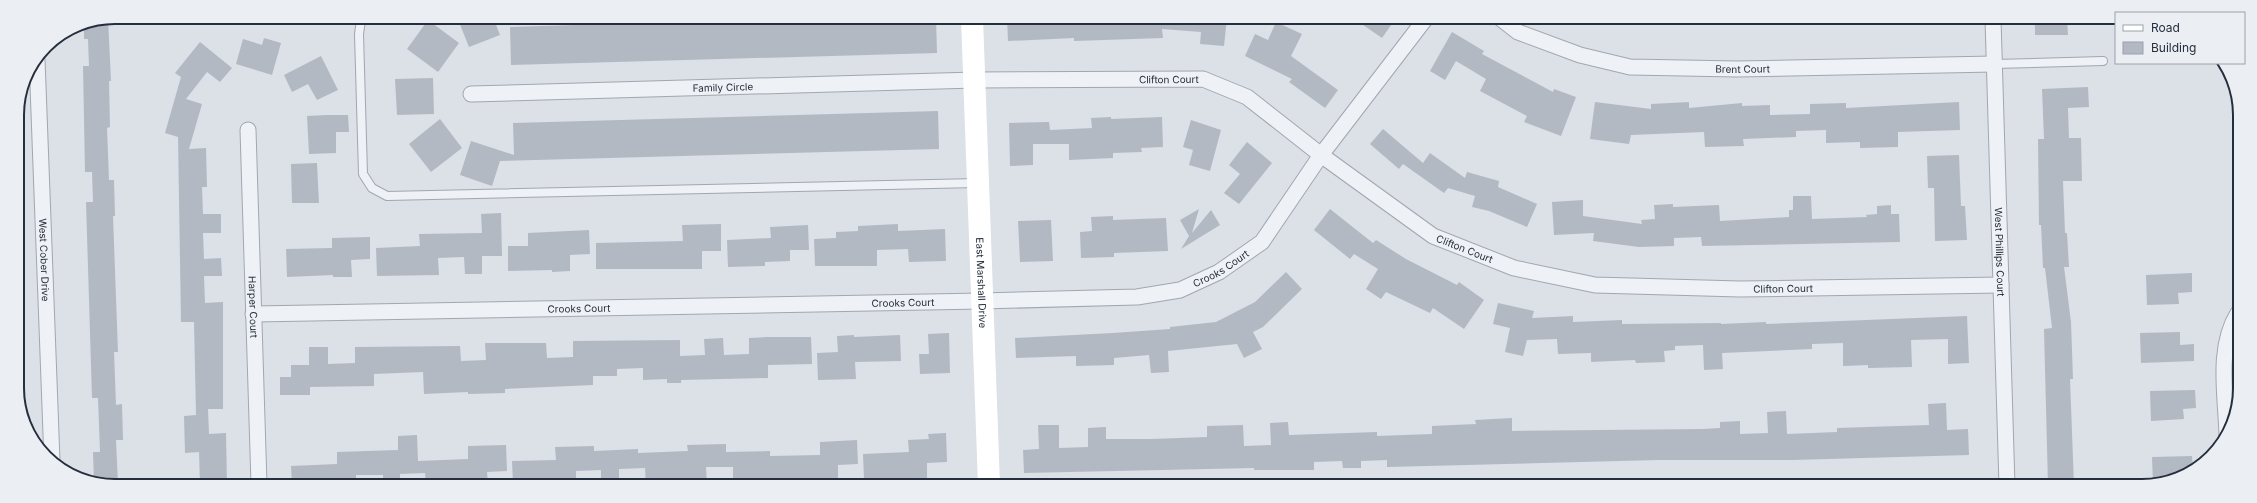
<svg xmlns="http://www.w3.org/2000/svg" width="2257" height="503" viewBox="0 0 2257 503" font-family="Inter,sans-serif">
<rect width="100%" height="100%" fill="#dce0e7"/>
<g fill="#b3b9c3">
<polygon points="457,17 493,17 500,35 469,47"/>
<polygon points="108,18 111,81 109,81 110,127 107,128 109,180 114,180 115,216 113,216 118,352 114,352 116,405 122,404 123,440 116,440 118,484 96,484 94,483 93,452 100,452 98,398 92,398 86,202 93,202 92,172 85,172 83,66 89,66 88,39 84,39 84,23"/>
<polygon points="803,18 936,18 937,53 511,65 510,27"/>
<polygon points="1007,18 1227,18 1224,46 1200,44 1201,32 1162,29 1163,38 1074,41 1074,38 1008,41"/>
<polygon points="1353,18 1396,18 1382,38"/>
<polygon points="2035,19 2067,19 2068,35 2035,35"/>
<polygon points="428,20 459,43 438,72 407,49"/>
<polygon points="1276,22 1302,34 1291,56 1338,90 1325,108 1289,82 1292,79 1245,56 1255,34 1268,40"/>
<polygon points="1452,32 1484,51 1482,54 1553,92 1554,89 1576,97 1561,136 1524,122 1527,116 1480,91 1486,79 1456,61 1445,80 1430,71"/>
<polygon points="264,38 281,43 272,75 236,64 243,39 262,45"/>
<polygon points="200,42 232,68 220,82 207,72 186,99 202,104 189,149 206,148 207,187 202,187 203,214 221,214 221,233 203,233 204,259 221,258 222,276 204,276 205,303 223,302 223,409 208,409 209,434 226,433 227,484 200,484 199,452 185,453 184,416 196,415 194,322 181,322 178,137 165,133 181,77 175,73"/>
<polygon points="321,56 338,90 317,100 308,84 292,92 284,75"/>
<polygon points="433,78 434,114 397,115 395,79"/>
<polygon points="2088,87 2089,107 2068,108 2069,138 2081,138 2082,181 2063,181 2065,233 2067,233 2069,267 2064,267 2071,322 2073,379 2070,379 2074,486 2048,486 2044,329 2052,328 2045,268 2043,268 2041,225 2039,225 2038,139 2044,139 2042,89"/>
<polygon points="1595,102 1651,109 1651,104 1689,102 1689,108 1742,103 1742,106 1770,105 1770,115 1810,114 1810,104 1846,103 1846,108 1959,102 1960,130 1898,132 1898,147 1860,148 1860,142 1826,143 1826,130 1796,131 1796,137 1743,139 1744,146 1705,147 1704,132 1631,135 1629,144 1590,139"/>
<polygon points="938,111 939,149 500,161 492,186 460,175 471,141 514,155 513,123"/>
<polygon points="327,115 348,115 349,132 336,132 336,153 309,154 307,116"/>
<polygon points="1111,117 1111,119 1162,117 1163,147 1141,148 1142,152 1113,153 1113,158 1069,160 1069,144 1033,144 1033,165 1010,166 1009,123 1049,122 1050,130 1092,128 1091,118"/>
<polygon points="440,119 462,148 431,172 409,144"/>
<polygon points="1191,120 1221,130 1210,171 1189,165 1193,150 1183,147"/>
<polygon points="1383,129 1423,163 1430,153 1465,178 1467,172 1499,181 1498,187 1537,204 1527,227 1489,211 1472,207 1475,196 1448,188 1444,193 1403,164 1399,169 1370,144"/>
<polygon points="1247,142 1272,163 1239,204 1224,193 1240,174 1229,165"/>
<polygon points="1959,155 1961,206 1965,206 1967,240 1935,241 1934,188 1928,188 1927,156"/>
<polygon points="317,163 319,203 292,203 291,164"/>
<polygon points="1793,196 1811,196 1812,219 1867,217 1866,215 1877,214 1877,206 1891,205 1891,214 1899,214 1900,242 1702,246 1701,237 1674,238 1674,246 1639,247 1593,241 1594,233 1554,235 1552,202 1583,200 1583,216 1642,224 1641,220 1655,219 1654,205 1673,204 1673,207 1719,205 1720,221 1789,217 1789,210 1793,210"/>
<polygon points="1199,209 1192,233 1211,210 1220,225 1181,249 1189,236 1180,220"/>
<polygon points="1330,209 1373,243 1376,240 1406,259 1457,285 1459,282 1484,300 1464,329 1433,308 1430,313 1386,292 1381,299 1366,289 1378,269 1354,254 1350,259 1314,230"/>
<polygon points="501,213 502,256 482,256 482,274 465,274 464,257 438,258 439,275 377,276 376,248 420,246 419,234 482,233 481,214"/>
<polygon points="1113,216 1113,220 1166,218 1168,251 1114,253 1114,257 1081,258 1080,232 1092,231 1091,217"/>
<polygon points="1051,220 1053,261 1020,262 1018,221"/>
<polygon points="721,224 721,251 702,251 702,269 596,269 596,243 683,241 682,225"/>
<polygon points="898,224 898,231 945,229 946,261 909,262 908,249 877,250 877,266 815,266 814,239 836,238 836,232 858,231 858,226"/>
<polygon points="808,225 809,250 790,250 790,261 765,262 765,266 728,267 727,240 771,238 770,227"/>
<polygon points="589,230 590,254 570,255 570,271 552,272 552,270 508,271 508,246 528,246 528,233"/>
<polygon points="370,237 370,259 351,260 352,277 333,277 333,275 287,277 286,249 332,248 332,238"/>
<polygon points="1286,272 1302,289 1263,327 1253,332 1262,349 1244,358 1237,344 1168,351 1169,372 1151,373 1149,355 1114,358 1114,365 1076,366 1076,356 1016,358 1015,338 1113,333 1170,329 1170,327 1216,322 1255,302"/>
<polygon points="2192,273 2192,292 2178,293 2179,304 2147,305 2146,275"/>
<polygon points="1498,303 1534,311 1532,318 1573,316 1573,322 1622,320 1622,324 1721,323 1721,324 1766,322 1766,324 1967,316 1969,363 1948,364 1948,339 1911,340 1912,367 1868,368 1868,365 1843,366 1843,343 1812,344 1812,349 1722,353 1723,369 1704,370 1703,345 1675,346 1675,350 1664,351 1665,362 1636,363 1635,360 1591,362 1591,353 1558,354 1557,339 1527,340 1523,356 1505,352 1510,328 1493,324"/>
<polygon points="2180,332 2180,345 2194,344 2194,361 2141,363 2140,333"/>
<polygon points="949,333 950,373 920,374 919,354 929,354 928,334"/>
<polygon points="854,335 854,337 900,335 901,361 855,362 856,379 818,380 817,353 838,352 837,336"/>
<polygon points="767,337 811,337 812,364 768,365 768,378 681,380 681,383 667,383 667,379 643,380 643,368 617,369 617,376 593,376 593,385 505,389 505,393 468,394 468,392 424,394 423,372 374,374 374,386 310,387 310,395 280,395 280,377 291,377 291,365 309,365 309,347 328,347 328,364 355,363 355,347 460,346 461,361 486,360 485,343 546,343 547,358 573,357 573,341 680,340 680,356 705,355 704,339 723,338 724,355 749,354 749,338"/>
<polygon points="2195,390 2196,408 2183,409 2184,419 2151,421 2150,391"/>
<polygon points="1946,403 1947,430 1968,429 1969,455 1793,460 1658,460 1387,467 1387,460 1361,461 1361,468 1343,468 1342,461 1314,462 1314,470 1254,470 1254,468 1024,473 1023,450 1039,449 1038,425 1059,425 1059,448 1088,447 1088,428 1106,427 1106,439 1151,439 1207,437 1207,426 1243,425 1244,446 1271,445 1270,423 1288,422 1289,435 1377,432 1377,436 1432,434 1432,426 1476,424 1475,420 1512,418 1512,431 1703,429 1720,428 1720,422 1740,421 1740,434 1768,433 1767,412 1786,411 1787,434 1837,432 1837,428 1929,425 1928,404"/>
<polygon points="946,433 947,462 927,463 927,479 910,480 910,478 864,479 863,454 909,452 908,440 929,439 928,434"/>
<polygon points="417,435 418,461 468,459 468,446 506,445 507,471 487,472 488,484 426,484 425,473 400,474 400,484 383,484 383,475 356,475 356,484 292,484 291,466 337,464 337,452 398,450 398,436"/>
<polygon points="857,440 858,464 838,465 838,481 733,482 733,467 706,467 707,485 646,485 645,468 619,469 619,485 601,485 601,470 576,471 576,485 513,484 512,461 556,460 555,447 594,446 594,451 638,449 638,453 688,451 687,445 726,444 726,452 770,451 770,456 820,455 820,442"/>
<polygon points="2192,456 2193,470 2179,479 2153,485 2152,457"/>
</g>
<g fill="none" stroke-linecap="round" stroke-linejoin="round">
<g stroke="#a1a7b1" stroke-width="10">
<g id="lane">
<polyline points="364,17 361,20 359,34 363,174 372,188 387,196 978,183"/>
<polyline points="1994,64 2103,61"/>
</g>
</g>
<g stroke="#a1a7b1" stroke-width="17">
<g id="street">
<path id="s1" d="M1500,18L1518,32L1580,55L1630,67L1737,69L1994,64"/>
<path id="s2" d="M1993,19L2007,486"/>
<path id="s3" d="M37,59L52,461"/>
<path id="s4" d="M471,94L975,80L1203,79L1247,97L1321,155L1433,236L1514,268L1595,285L1740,289L2001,285"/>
<path id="s5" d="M248,130L259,484"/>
<path id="s6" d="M253,314L982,301L1137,297L1180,290L1219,272L1262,242L1321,155L1426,18"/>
<path d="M2227,436C2226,396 2216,348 2238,313"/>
</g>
</g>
<use href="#lane" stroke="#eef1f5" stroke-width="8"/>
<use href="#street" stroke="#eef1f5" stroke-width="15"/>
<path stroke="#fff" stroke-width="22" id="s7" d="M972,18L989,485"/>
</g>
<g text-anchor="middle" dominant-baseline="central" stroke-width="3.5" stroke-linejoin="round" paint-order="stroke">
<g font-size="10" fill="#252e3d" stroke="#ebeff4">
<text stroke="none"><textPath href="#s1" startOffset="253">Brent Court</textPath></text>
<text stroke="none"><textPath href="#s4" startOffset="698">Clifton Court</textPath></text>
<text stroke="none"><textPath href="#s4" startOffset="252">Family Circle</textPath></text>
<text stroke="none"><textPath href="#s4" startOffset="1046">Clifton Court</textPath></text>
<text stroke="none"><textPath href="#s2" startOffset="233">West Phillips Court</textPath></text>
<text stroke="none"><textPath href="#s3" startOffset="201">West Cober Drive</textPath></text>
<text stroke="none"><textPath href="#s6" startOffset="974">Crooks Court</textPath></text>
<text stroke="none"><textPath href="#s7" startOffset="265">East Marshall Drive</textPath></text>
<text stroke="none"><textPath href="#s4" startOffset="1370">Clifton Court</textPath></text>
<text stroke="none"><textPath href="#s6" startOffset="650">Crooks Court</textPath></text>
<text stroke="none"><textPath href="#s5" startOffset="177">Harper Court</textPath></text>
<text stroke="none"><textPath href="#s6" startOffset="326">Crooks Court</textPath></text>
</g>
</g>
<path d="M0 0H2257V503H0ZM115 24H2142A91 91 0 0 1 2233 115V388A91 91 0 0 1 2142 479H115A91 91 0 0 1 24 388V115A91 91 0 0 1 115 24Z" fill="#ebeff4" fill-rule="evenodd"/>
<path fill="none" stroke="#252e3d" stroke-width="2" d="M115 24H2142A91 91 0 0 1 2233 115V388A91 91 0 0 1 2142 479H115A91 91 0 0 1 24 388V115A91 91 0 0 1 115 24Z"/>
<rect x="2115" y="12" width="130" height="52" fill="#ebeff4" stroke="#9ca2ab"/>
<rect x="2123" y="25" width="20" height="6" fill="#ffffff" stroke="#9ca2ab"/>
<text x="2151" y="32" font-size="12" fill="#252e3d">Road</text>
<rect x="2123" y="42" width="20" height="12" fill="#b3b9c3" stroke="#9ca2ab"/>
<text x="2151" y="52" font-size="12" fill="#252e3d">Building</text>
</svg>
